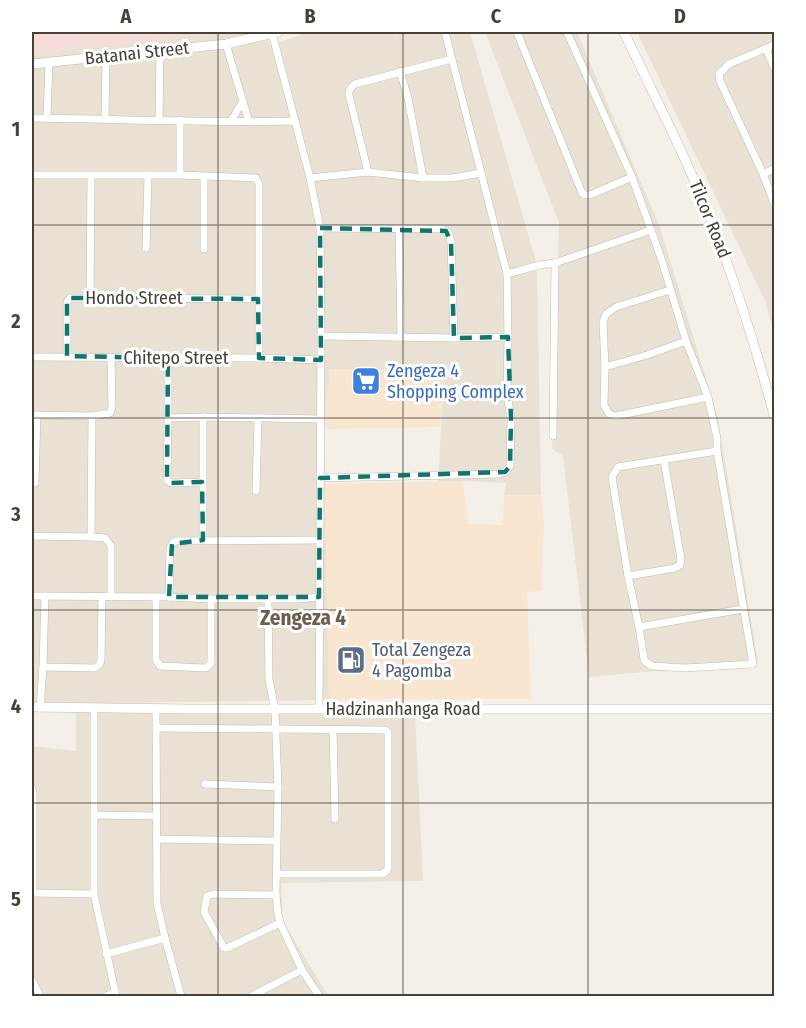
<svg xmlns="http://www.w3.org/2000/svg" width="806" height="1028" viewBox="0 0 806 1028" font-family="'Fira Sans Condensed',sans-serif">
<rect width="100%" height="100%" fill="#f5f0e7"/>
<g fill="#e9e2d4">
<polygon points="226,32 267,32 270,45 310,32 394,32 396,35 404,32 470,32 537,265 541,495 504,495 506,483 463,481 438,482 444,370 330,369 324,429 329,700 44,704 32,703 32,53"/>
<polygon points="485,32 577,32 660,227 718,418 758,662 589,677 563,456 552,449 559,223"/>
<polygon points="637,32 774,32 774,334 766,303"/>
<polygon points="76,710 415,710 423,881 281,883 283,921 328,996 32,996 32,746 76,751"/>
</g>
<g fill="#f8e6d0">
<polygon points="330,369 444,370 440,427 324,429"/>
<polygon points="463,481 468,524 503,525 504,495 541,495 544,523 541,591 527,592 531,699 370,699 329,700 325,484"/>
</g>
<polygon fill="#f6dcd9" points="32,32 226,32 32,53"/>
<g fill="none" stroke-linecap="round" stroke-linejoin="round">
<g stroke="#c4baab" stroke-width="8">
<g id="minor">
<polyline points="445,32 507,274"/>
<polyline points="517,32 582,193 585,195 590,195 632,177"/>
<polyline points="567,32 632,177 651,230 662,261 686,341 708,397 717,438 717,451 753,664 685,668 652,666 646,662 644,659 639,627"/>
<polyline points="272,33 310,178 320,228 321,336 319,709"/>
<polyline points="226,44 249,122"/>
<polyline points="774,45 729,64 719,74 720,81 763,174 774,203"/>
<polyline points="766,49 774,67"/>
<polyline points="400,71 408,98 423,178"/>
<path d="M32,118C119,119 207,123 295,121"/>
<polyline points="47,118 49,62"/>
<polyline points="105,119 106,57"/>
<polyline points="159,119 160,52"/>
<polyline points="231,121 243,101"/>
<path d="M368,172L349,95C348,90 351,87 355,84L452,59"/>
<polyline points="763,174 774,169"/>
<polyline points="32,175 180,175 256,178 259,184 259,358"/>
<polyline points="180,175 180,120"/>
<polyline points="310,178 368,172 423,178 453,178 481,173"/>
<polyline points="320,228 441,229 449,233 451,242 454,338"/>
<polyline points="399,229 401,337"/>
<polyline points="146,248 148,175"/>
<polyline points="204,249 204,177"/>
<polyline points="670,290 616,307 606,314 603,322 605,367 604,405 609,414 616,416 708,397"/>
<polyline points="90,299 91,176"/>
<polyline points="321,336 454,338 508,337 507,274 540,265 555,263"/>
<polyline points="67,356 67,302 70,298 258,299"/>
<polyline points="32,357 259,358 321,360"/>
<polyline points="168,358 168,418 203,417 321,419"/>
<polyline points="605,367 647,355 686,341"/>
<polyline points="32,415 92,416 110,413 112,407 111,358"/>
<polyline points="203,417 203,540"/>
<polyline points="168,418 167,480 171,483 202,482"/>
<polyline points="553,436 555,263 651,230"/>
<polyline points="664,460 681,559 680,565 675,568 628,576 612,477 618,467 717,451"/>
<polyline points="320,478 499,474 505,472 510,466 511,419 507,393 508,337"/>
<polyline points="35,483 37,415"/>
<polyline points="256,491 258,418"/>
<polyline points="32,536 91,537 105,538 111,546 111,597"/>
<polyline points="91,537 92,416"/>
<polyline points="628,576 639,627 743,609"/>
<polyline points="32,596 169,597 211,599 299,599 319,597"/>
<polyline points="156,597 156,660 160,666 206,668 211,663 211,599"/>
<polyline points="169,597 170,548 172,544 175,541 320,540"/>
<polyline points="268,599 269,680 275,709 278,787 276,895 278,914 280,923 302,970 319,996"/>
<polyline points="43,667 95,668 100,664 101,660 102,597"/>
<polyline points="40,708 43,667 45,596"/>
<polyline points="94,708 94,894 116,996"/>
<polyline points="156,709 157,903 165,938 181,996"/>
<polyline points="156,728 384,730 388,732 388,869 383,874 277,874"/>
<polyline points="333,729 335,819"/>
<polyline points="205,784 278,787"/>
<polyline points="32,789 33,792 33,893"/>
<polyline points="95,815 156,816"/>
<polyline points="156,839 276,841"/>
<polyline points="32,893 94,894"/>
<polyline points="276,895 213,894 207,896 204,912 224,948 227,948 280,923"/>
<polyline points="106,954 165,938"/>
<polyline points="32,980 40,996"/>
<polyline points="106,996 115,992"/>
<polyline points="251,996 302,970"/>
</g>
</g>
<g stroke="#c4baab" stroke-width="10">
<g id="tertiary">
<path d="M624,32C646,79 670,125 691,173C726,251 752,333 774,415"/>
<polyline points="32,64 226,44 278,32"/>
<polyline points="32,707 189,709 774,709"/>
</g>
</g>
<use href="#minor" stroke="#fff" stroke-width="7"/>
<use href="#tertiary" stroke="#fff" stroke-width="9"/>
</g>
<path fill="none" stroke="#0f766e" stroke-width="4.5" stroke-dasharray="12 8" stroke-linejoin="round" d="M320,228L446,231L451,242L454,338L508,337L511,419L510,466L505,472L320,478L319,597H169L172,544L203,540L202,482L171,483L167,477L168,358L67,356V302L70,298L258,299L259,358L321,360Z"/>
<path fill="none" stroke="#484035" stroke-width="1.5" stroke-opacity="0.55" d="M218,32V996M403,32V996M588,32V996M32,225H774M32,418H774M32,610H774M32,803H774"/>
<defs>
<g id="supermarket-square" transform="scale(1.5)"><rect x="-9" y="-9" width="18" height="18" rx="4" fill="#3f7fe0" stroke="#fff"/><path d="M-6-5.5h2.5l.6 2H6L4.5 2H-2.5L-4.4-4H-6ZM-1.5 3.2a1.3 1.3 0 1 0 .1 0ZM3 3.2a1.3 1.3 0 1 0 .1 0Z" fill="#fff"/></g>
<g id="fuel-square" transform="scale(1.5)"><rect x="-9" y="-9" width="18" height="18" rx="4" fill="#5c6f8a" stroke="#fff"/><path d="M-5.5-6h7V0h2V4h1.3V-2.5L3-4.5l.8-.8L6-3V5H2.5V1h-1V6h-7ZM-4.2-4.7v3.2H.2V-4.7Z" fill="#fff"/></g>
</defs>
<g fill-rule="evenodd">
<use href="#supermarket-square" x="366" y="381"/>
<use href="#fuel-square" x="351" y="660"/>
</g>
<g text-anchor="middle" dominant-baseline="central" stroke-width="6" stroke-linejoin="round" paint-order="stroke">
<g font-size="18" fill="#484035" stroke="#fff">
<text transform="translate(137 53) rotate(-6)">Batanai Street</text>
<text transform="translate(710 219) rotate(68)">Tilcor Road</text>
<text x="134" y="298">Hondo Street</text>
<text x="176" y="358">Chitepo Street</text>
<text x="403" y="709">Hadzinanhanga Road</text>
</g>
<g font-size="18" fill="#366cbe" stroke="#fff" text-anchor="start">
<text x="387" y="371">Zengeza 4<tspan x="387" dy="21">Shopping Complex</tspan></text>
</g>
<g font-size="18" fill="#4e5e75" stroke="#fff" text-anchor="start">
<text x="372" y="650">Total Zengeza<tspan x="372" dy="21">4 Pagomba</tspan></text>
</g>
<g font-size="21" font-weight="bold" fill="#6c5e4b" stroke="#fff">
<text x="303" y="618">Zengeza 4</text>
</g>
</g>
<rect width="806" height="1028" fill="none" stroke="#ffffff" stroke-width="66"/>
<rect x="33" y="33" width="740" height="962" fill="none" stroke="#484035" stroke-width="2"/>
<g font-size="20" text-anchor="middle" font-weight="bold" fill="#484035">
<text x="126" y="23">A</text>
<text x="310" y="23">B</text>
<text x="496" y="23">C</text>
<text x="680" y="23">D</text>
<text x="16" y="136">1</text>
<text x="16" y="328">2</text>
<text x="16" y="521">3</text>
<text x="16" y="713">4</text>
<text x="16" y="906">5</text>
</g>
</svg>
